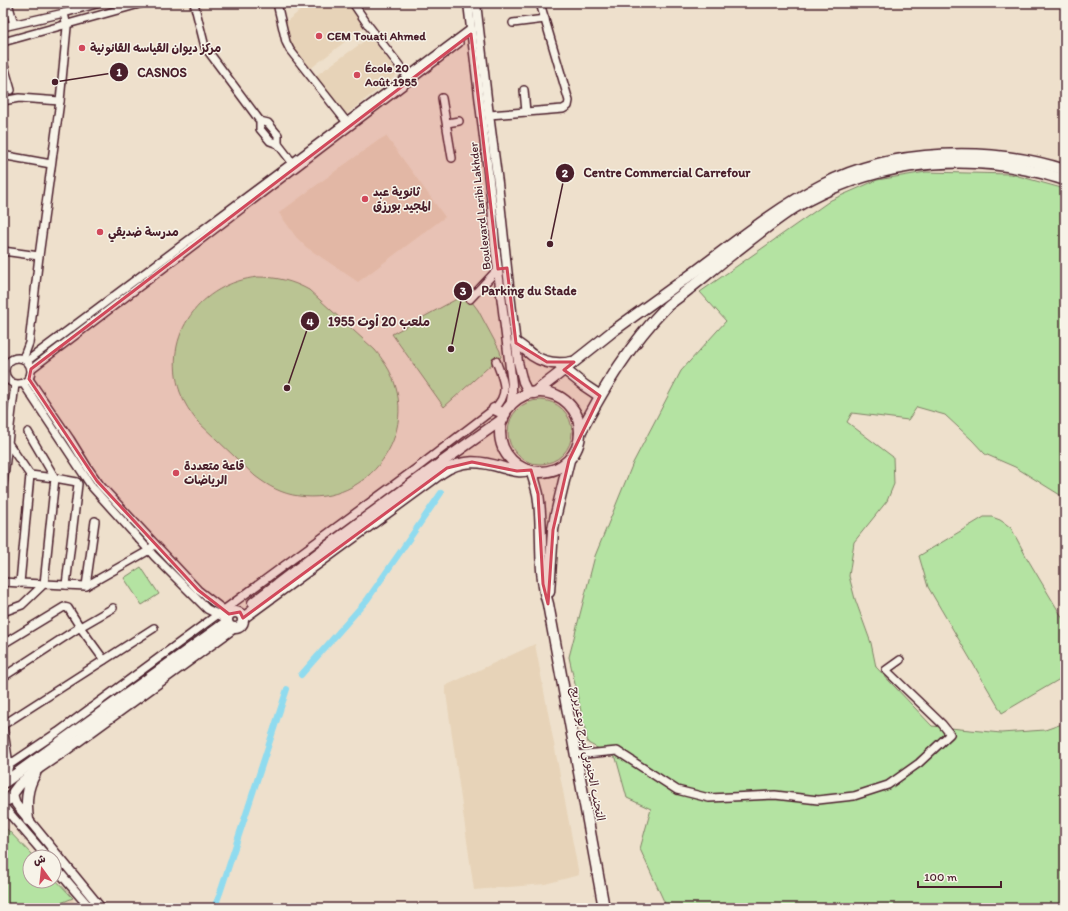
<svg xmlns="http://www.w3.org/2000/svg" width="1068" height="911" viewBox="0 0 1068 911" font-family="Itim,'Playpen Sans Arabic',sans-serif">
<rect width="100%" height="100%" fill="#eee0cc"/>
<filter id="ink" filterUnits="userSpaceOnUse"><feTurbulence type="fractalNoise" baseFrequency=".025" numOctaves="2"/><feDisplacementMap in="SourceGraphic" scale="8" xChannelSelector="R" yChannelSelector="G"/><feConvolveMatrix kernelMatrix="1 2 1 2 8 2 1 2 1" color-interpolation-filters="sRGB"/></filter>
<g filter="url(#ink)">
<g fill="#e7d3b8">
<polygon points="310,3 348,3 365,26 310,69 305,69 289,46 283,24"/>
<polygon points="370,37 399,73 344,116 314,77"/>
<polygon points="386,136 445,217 358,282 306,247 296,237 279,213 337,170 379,140"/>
<polygon points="535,644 579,875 545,884 474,890 445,686"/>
<polygon points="73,898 76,908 49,908"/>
</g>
<g fill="#b4e3a2" stroke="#7f8166">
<polygon points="926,172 1011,174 1065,189 1065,498 1015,467 985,454 972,440 945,415 917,407 908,420 852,413 847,422 893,457 894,484 887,501 854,542 849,576 855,599 871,643 876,667 932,726 960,729 1001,733 1045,730 1065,723 1065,908 667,908 640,849 651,809 627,798 616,758 588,743 569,657 595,556 633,463 681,371 726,321 700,292 831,200 877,180"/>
<path d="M258,277C277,277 293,281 309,290L375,350C380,356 385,363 389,370C422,433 368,506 299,496C282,494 268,486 255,476L197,421C190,412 184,403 180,392C161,335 201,283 258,277Z"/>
<polygon points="466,294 478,310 500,351 501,357 493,363 444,407 392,334"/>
<circle cx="540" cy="432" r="32"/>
<polygon points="984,517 992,517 1000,520 1006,524 1011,528 1027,558 1065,622 1065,676 1002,713 928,587 919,556"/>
<polygon points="141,567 159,594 142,605 124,578"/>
<polygon points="6,828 34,857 30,857 30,881 54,881 54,878 73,898 49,908 3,908 3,829"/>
</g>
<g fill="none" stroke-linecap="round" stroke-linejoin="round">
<g stroke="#8fdbef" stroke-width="6">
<polyline points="301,675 367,600 441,493"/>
<polyline points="218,908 217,901 220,893 287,689"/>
</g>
<g stroke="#4a1f2b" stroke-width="10">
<g id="minor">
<polyline points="8,3 14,24"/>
<polyline points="194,3 205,47 260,121 260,129 270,141 278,144 295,166"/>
<polyline points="277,3 286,42 290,50 349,125"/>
<polyline points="353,3 368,25 409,78"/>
<polyline points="513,23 545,19"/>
<polyline points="3,27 64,13 100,3"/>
<polyline points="3,42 143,3"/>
<polyline points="3,62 11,90"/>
<polyline points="524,90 526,112"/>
<polyline points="442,98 452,158"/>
<polyline points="3,101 19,98 60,101"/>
<polyline points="489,115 563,109 568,106 569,101 540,3"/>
<polyline points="260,121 268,123 278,135 278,144"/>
<polyline points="447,123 459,121"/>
<polyline points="7,156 51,164"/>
<polyline points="3,251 39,256"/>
<polyline points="470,299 498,269"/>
<circle cx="18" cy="371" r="13"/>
<polyline points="23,359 29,343 39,256 60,101 67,27 64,13"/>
<polyline points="27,361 471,29"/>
<polyline points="31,369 459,43"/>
<polyline points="29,379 70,439 88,468 100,485 198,590 229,614"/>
<polyline points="23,383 92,487 154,556 207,609 227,619"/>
<polyline points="28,432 55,478"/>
<polyline points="8,443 30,475"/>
<polyline points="55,478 30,475 20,583 44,584 55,478 77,482 78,484 66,585"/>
<polyline points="3,485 15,384"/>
<polyline points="3,582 20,583"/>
<polyline points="86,586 95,521"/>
<polyline points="3,612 22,605 44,584 86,586 146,552 152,547"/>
<polyline points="3,644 64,607 68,608 80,627 113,608"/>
<polyline points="3,677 80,627 104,660"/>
<polyline points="3,725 154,628"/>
<polyline points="3,725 9,765 5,782"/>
<polyline points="575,755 617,751 677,790 709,798 775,795 818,800 854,796 888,785 919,763 950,734 942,724 886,670 900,660"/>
<path d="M3,766L9,765L58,732L422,464L494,409C511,393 503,380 496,361"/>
</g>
</g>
<g stroke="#4a1f2b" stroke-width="11">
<g id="major">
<polyline points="468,3 492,205 495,246 512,384 512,395 510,407"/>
<polyline points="476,3 488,107 498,183 507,268 518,362 523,382 529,394"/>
<polyline points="13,794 16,804 19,808 101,908"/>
<polyline points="3,806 47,857"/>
<polyline points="54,866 90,908"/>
</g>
</g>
<g stroke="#4a1f2b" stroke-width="13">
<g id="highway">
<path d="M516,343C522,346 527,351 532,355C544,363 558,365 572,362"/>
<polyline points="564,369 585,386 600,396"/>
<circle cx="540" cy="432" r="40"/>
<path d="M534,393C560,373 587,352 613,331C639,312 666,293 692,274C734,243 775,209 822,185C892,148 991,146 1065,170"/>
<polyline points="494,409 505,414"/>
<path d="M580,433C605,386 630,344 667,306C674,300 682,295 689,289C703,278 717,266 731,255C752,239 772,222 794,208C866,165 951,152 1033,171C1044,173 1055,177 1065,180"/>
<path d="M531,471C534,478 536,486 538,494C544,531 537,569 548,604L604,908"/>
<polyline points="549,592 553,530 556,514 569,460"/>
<path d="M253,603C335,540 418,478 503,419"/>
<circle cx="235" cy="620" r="8"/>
<path d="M243,618L441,473C462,458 481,461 504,468C512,470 520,473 528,470"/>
<polyline points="5,782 227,622"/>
<polyline points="3,802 10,799 13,793 19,785 40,767 68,748 233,628"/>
<path d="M28,820C26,803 26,789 35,774"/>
</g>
</g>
<use href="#minor" stroke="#f7f3e8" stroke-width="7"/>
<use href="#major" stroke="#f7f3e8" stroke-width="8"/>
<use href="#highway" stroke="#f7f3e8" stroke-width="10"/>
</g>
</g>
<path fill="#d1495b" fill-opacity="0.2" stroke="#d1495b" stroke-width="3" stroke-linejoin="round" d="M471,34L498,269L507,268L516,343L547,362H574L564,370L600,396L569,460L553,530L548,604L543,584L538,494L531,470L517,471L472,462L447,468L243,618L240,612L229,614L198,590L97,481L29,379L31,369Z"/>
<g fill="#d1495b" stroke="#f7f3e8" stroke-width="1.5">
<circle cx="319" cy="36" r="4"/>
<circle cx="82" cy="48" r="4"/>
<circle cx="357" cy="75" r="4"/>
<circle cx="365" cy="199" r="4"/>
<circle cx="100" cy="232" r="4"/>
<circle cx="176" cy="473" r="4"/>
</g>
<g text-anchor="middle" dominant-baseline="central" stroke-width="3" stroke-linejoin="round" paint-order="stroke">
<g font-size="12" font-weight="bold" fill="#4a1f2b" stroke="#f7f3e8" text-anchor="start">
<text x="327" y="36">CEM Touati Ahmed</text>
<text x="90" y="48">مركز ديوان القياسه القانونية</text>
<text x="365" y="68">École 20<tspan x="365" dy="14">Août 1955</tspan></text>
<text x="373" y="192">ثانوية عبد<tspan x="373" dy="14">المجيد بورزق</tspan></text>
<text x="108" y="232">مدرسة ضديقي</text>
<text x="184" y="466">قاعة متعددة<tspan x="184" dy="14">الرياضات</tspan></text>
</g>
<g font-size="12" fill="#4a1f2b" stroke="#f7f3e8">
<text transform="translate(480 206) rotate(-96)">Boulevard Laribi Lakhder</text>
<text transform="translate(588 754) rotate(79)">التجنب الجنوبي لبرج بوعريريج</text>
</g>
</g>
<path fill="none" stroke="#4a1f2b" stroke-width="1.5" d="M55 82L119 72M550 244L565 173M451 349L463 291M287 388L310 321"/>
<g fill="#4a1f2b" stroke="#f7f3e8" stroke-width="1.5">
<circle cx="55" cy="82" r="4"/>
<circle cx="550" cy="244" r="4"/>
<circle cx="451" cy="349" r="4"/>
<circle cx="287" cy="388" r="4"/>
<circle cx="119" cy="72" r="10"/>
<circle cx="565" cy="173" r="10"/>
<circle cx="463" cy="291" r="10"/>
<circle cx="310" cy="321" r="10"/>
</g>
<g font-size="12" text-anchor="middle" font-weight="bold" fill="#fff">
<text x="119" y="76">1</text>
<text x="565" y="177">2</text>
<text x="463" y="295">3</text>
<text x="310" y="326">4</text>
</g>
<g font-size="13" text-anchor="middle" font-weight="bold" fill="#4a1f2b" stroke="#f7f3e8" stroke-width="3" stroke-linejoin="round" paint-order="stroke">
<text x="162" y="77">CASNOS</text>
<text x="667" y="177">Centre Commercial Carrefour</text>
<text x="529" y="295">Parking du Stade</text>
<text x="379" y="326">ملعب 20 أوت 1955</text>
</g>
<rect width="1068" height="911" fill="none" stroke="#f7f3e8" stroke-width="16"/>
<rect x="8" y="8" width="1052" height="895" fill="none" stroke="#4a1f2b" stroke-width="1.5" filter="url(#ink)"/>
<g transform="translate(42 869) rotate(345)"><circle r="19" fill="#f7f3e8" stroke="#b29e9c"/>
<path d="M0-3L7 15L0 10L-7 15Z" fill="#d1495b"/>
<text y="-6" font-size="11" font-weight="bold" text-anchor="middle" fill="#4a1f2b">ش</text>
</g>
<path d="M918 881v6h83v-6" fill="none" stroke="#4a1f2b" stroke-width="2"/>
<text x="924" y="881" font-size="12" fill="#4a1f2b" stroke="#f7f3e8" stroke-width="3" paint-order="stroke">100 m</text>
</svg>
